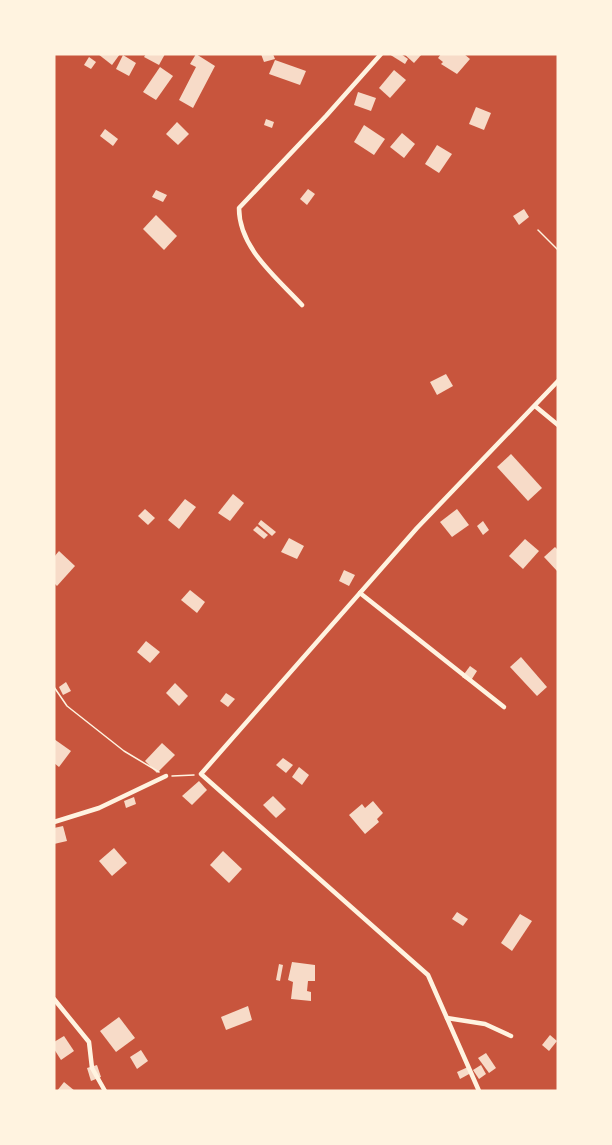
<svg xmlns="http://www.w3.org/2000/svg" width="612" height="1145" viewBox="0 0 612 1145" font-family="'Space Grotesk',sans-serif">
<rect width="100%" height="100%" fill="#c8553d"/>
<g fill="#f7dbc8">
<polygon points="98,54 120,54 112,65"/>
<polygon points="146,54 165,54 159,65 144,57"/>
<polygon points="196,54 215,66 193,108 179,100 196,67 190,64"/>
<polygon points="261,54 273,54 275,59 264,62"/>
<polygon points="389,54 401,54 408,59 405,64"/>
<polygon points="404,54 422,54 414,63"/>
<polygon points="441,54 464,54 470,59 457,74 441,64 443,62 438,58"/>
<polygon points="123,55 136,63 129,76 116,69"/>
<polygon points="89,57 96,62 91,69 84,65"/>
<polygon points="275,60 306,71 300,85 269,74"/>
<polygon points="160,67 173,76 156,100 143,92"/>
<polygon points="394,70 406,80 390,98 379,88"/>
<polygon points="358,92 376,98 371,111 354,105"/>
<polygon points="476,107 491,113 484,130 469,124"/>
<polygon points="266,119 274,122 272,128 264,125"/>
<polygon points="177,122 189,134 178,145 166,134"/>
<polygon points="364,125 385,139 374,155 354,142"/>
<polygon points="105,129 118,139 113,146 100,136"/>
<polygon points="402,133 415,144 404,158 390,147"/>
<polygon points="437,145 452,154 439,173 425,164"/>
<polygon points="308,189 315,194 307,205 300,199"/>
<polygon points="156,190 167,195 163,202 152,197"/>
<polygon points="524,209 529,217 519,225 513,216"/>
<polygon points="156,215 177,236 164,250 143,229"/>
<polygon points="446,374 453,386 437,395 430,382"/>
<polygon points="511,454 542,488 528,501 497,467"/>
<polygon points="233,494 244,503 230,521 218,513"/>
<polygon points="185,499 196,507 179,529 168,520"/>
<polygon points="145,509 155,518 148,525 138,516"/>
<polygon points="457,509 469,525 452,537 440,522"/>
<polygon points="261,520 276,532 272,536 258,524"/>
<polygon points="483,521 489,530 483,535 477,526"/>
<polygon points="257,526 268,535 264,539 253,530"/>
<polygon points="289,538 304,546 297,559 281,552"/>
<polygon points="525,539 539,551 523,569 509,556"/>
<polygon points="555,547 558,550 558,572 544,557"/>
<polygon points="59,551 75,566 57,586 54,583 54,557"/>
<polygon points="344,570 355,575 349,586 339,581"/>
<polygon points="190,590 205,602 197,613 181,600"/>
<polygon points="146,641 160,652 150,663 137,652"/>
<polygon points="521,657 547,687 537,696 510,667"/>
<polygon points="470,666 477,671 470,682 462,677"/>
<polygon points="66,682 71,691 63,695 59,687"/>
<polygon points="175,683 188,696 179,706 166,693"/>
<polygon points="226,693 235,699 228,707 220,701"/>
<polygon points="54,739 71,751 59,767 54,763"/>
<polygon points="162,743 175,755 157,773 145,761"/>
<polygon points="283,758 293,765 286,773 276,765"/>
<polygon points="299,767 309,775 302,785 292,777"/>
<polygon points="199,781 207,790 192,805 182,796"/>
<polygon points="273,796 286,809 276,818 263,805"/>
<polygon points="134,797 136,804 126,808 124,801"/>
<polygon points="373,801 383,813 377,819 379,822 365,834 349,815 362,804 365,808"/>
<polygon points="63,826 67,841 54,844 54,828"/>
<polygon points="114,848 127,863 112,876 99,861"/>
<polygon points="223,851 242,869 229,883 210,865"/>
<polygon points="457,912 468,919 463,926 452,919"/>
<polygon points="520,914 532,921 512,951 501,943"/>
<polygon points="292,962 315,965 315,981 308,981 307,991 311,992 311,1001 291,999 293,982 288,980"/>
<polygon points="279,964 283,965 280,981 276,980"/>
<polygon points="248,1006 252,1020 226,1030 221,1017"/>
<polygon points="119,1017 135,1038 116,1052 100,1031"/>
<polygon points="550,1035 557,1041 549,1051 542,1045"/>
<polygon points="64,1036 74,1051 61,1060 54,1049 54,1042"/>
<polygon points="141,1050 148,1061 137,1069 130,1057"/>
<polygon points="486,1053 496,1068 489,1073 478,1058"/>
<polygon points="97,1065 101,1077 91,1081 87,1068"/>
<polygon points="481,1065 486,1074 479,1079 473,1070"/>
<polygon points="468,1067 471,1073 460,1079 457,1072"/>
<polygon points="64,1082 75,1091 57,1091"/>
</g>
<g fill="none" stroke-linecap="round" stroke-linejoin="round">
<g stroke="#fff3e0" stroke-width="1.5">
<polyline points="538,230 558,250"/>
<polyline points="54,687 67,706 124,751 159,772"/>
<polyline points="172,776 194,775"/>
</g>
<g stroke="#fff3e0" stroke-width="4.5">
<path d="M302,305C276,277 239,248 239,208L326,116L381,54"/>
<polyline points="535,406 558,425"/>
<polyline points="360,593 504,707"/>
<polyline points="54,822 99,808 166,776"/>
<polyline points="54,999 89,1042 92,1068 105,1091"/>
<polyline points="447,1018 485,1024 511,1036"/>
<polyline points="479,1091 428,975 201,774 417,528 558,381"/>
</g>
</g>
<rect width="612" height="1145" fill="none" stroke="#fff3e0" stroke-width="111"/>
</svg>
